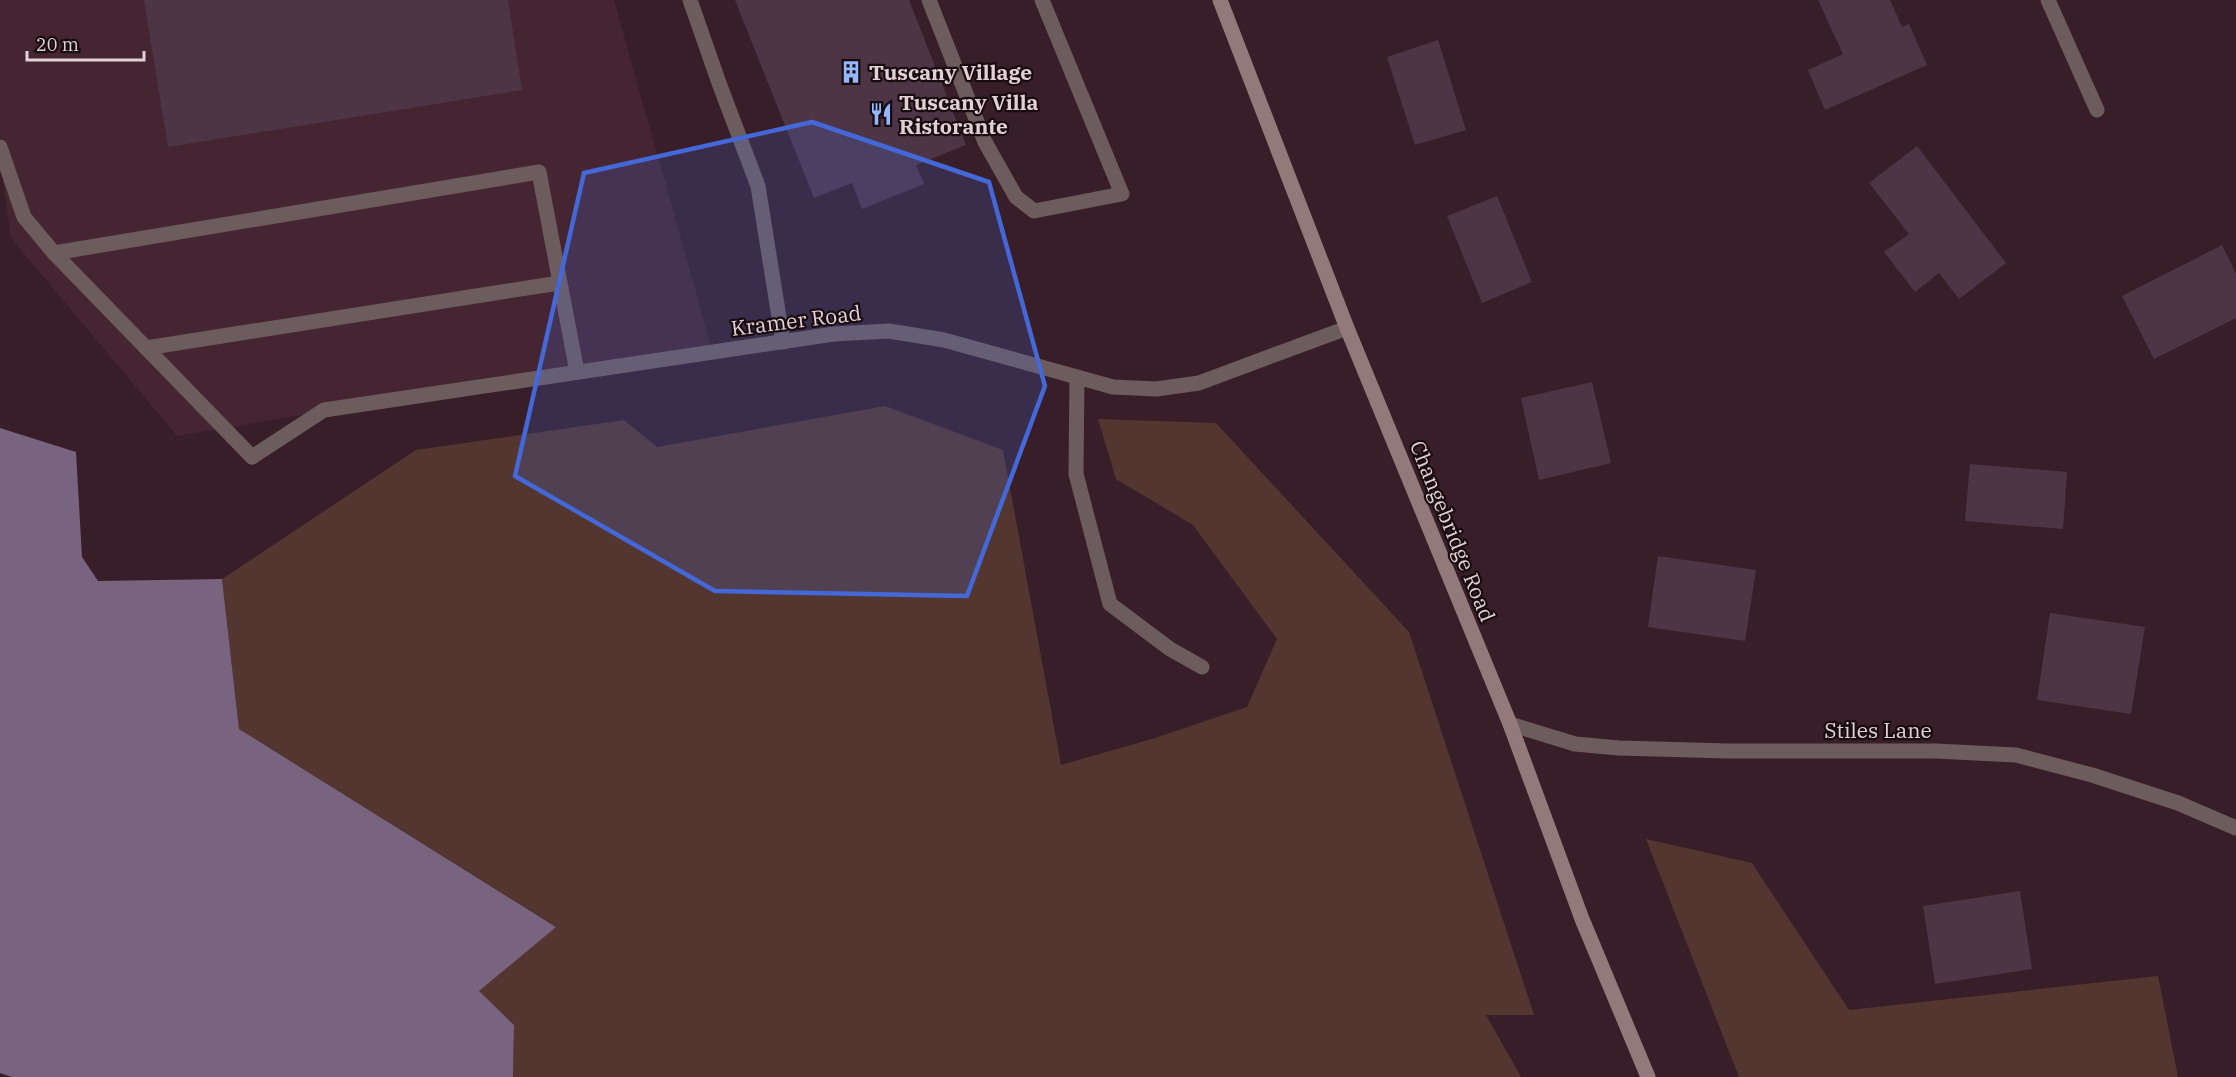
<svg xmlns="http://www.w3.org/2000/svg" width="2236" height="1077" viewBox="0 0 2236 1077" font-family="'IBM Plex Serif',serif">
<rect width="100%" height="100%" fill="#381e28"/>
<polygon fill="#462532" points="0,0 614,0 711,346 177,436 11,238 0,159"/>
<g fill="#543630">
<polygon points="885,406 1003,450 1061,765 1155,738 1247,707 1277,639 1193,525 1116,479 1098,419 1216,423 1409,632 1534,1015 1486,1015 1521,1077 513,1077 514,1025 478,991 555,926 239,729 222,579 416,450 624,420 657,447"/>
<polygon points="1646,839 1752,863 1849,1010 2158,976 2178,1077 1739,1077"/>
</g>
<polygon fill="#79647f" points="0,428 76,452 82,557 98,581 222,579 239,729 556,927 479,991 514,1025 513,1077 12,1077 0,1073"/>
<g fill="#4d3546">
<polygon points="144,0 508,0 522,90 168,147"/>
<polygon points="735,0 909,0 966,145 916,165 924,184 862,209 852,183 814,198"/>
<polygon points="1818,0 1890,0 1902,27 1909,24 1927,65 1825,110 1808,70 1843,54"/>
<polygon points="1438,40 1466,130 1415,145 1387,57"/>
<polygon points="1917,146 2006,263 1959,299 1939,273 1915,292 1884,252 1909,234 1869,183"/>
<polygon points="1497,196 1532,282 1482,303 1447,216"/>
<polygon points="2222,245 2236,274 2236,318 2154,359 2122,296"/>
<polygon points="1592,382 1611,463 1539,480 1521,398"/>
<polygon points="1970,464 2067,472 2063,529 1965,521"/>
<polygon points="1658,556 1756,570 1745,641 1648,627"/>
<polygon points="2050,613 2145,627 2131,714 2037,700"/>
<polygon points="2020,891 2032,969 1935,984 1923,906"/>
</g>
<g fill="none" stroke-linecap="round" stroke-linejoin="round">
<g stroke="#6d5c5d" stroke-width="15">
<polyline points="690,0 719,83 758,186 783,342"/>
<polyline points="929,0 985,142 1016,197 1034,211 1122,194 1042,0"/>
<polyline points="0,147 24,217 54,253 252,457"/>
<polyline points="54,253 539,172 577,372"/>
<polyline points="146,348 559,283"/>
<polyline points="1077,377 1076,474 1110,604 1170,649 1202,667"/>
</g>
<g stroke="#6d5c5d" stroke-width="15">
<polyline points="2048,0 2097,110"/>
<polyline points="252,457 324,410 834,334 889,331 944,340 1113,387 1156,389 1199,383 1347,328"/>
<polyline points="1510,724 1575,744 1619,748 1729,751 1935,751 2016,755 2092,775 2178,803 2236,828"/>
</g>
<polyline stroke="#94797b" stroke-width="15" points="1220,0 1347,328 1510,724 1582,919 1648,1077"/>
</g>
<path fill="#4468d8" fill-opacity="0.2" stroke="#4468d8" stroke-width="4.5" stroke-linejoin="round" d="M812,122L989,182L1045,386L967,596L715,591L515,476L584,173Z"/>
<defs>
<g id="building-bare" transform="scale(1.8)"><path d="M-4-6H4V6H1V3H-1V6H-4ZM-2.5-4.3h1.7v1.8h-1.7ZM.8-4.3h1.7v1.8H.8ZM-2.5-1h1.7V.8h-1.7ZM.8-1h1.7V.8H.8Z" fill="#94b7fd" stroke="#180c10" stroke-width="2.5" paint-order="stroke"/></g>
<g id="restaurant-bare" transform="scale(1.8)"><path d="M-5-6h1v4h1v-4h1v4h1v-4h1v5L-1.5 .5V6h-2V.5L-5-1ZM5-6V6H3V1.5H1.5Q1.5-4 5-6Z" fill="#94b7fd" stroke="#180c10" stroke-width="2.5" paint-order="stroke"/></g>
</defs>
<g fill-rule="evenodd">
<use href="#building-bare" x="851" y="72"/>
<use href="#restaurant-bare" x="881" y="114"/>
</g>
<g text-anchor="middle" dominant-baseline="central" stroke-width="4.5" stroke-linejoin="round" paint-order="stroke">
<g font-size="21" font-weight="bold" fill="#e2d0d6" stroke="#180c10" text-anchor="start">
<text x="869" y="72">Tuscany Village</text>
<text x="899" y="102">Tuscany Villa<tspan x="899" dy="24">Ristorante</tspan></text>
</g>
<g font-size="21" fill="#e2d0d6" stroke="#180c10">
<text transform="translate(796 320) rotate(-7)">Kramer Road</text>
<text transform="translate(1453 531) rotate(68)">Changebridge Road</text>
<text x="1878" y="730">Stiles Lane</text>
</g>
</g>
<path d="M27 51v9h117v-9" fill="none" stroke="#e2d0d6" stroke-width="3"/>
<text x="36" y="51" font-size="18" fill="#e2d0d6" stroke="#180c10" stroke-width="4.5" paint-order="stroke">20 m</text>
</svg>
